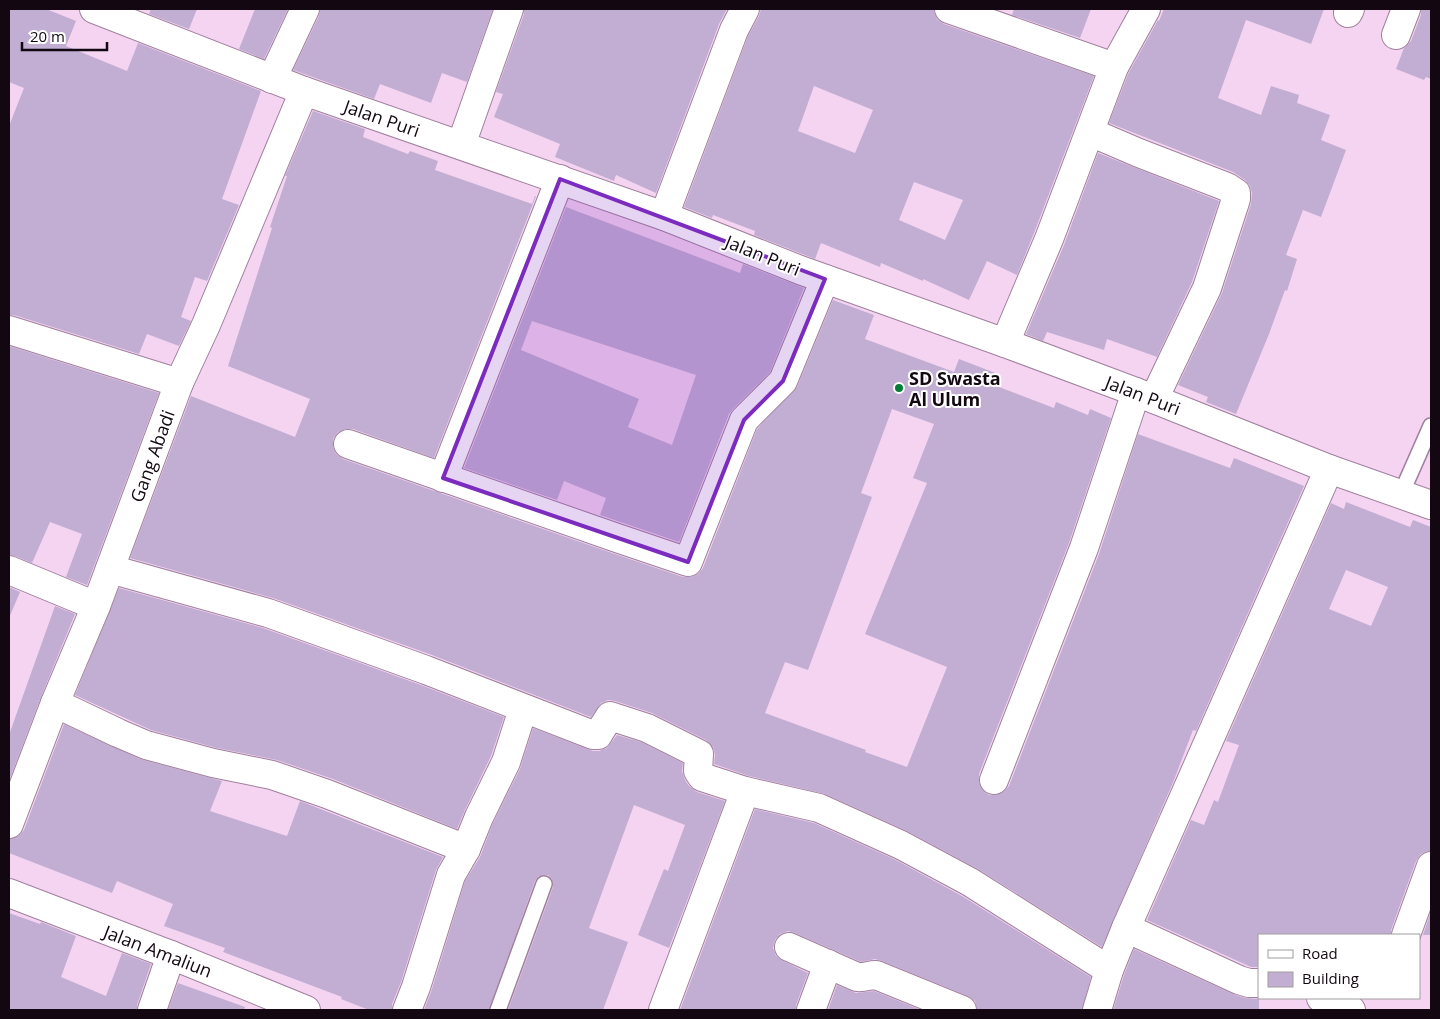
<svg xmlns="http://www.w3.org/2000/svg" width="1440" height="1019" viewBox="0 0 1440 1019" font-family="'Open Sans',sans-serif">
<rect width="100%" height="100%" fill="#f5d4f2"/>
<g fill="#c1aed2" fill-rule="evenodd">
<polygon points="9,9 46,9 76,21 66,46 127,71 138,43 261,91 222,199 239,205 207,281 195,277 181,317 191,321 179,346 147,334 139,354 14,315 9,315 9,126 24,88 9,82"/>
<polygon points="151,9 197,9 189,29 149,14"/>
<polygon points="255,9 288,9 264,59 239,49"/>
<polygon points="320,9 493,9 467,82 442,73 431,103 380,84 374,99 293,70 319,16"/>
<polygon points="524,9 727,9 719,24 656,193 616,175 614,181 555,157 560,144 494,117 503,94 496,92 524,14"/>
<path d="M761,9H934V12L937,19L944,24L1094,76L1034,233L1017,275L987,261L969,300L923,279V281L881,263L880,267L821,243L815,259L754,235L755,231L713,215L712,218L684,207L748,36L759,16ZM814,86L873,110L855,153L798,131ZM914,182L963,200L945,240L899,220Z"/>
<polygon points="1014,9 1091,9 1080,38 1012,15"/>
<polygon points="1164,9 1324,9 1311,44 1246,20 1218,98 1261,115 1271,86 1299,95 1297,103 1330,115 1321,140 1346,150 1321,217 1303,210 1286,255 1297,259 1287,291 1285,290 1269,334 1236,414 1206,402 1208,397 1178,385 1222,293 1251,204 1252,193 1250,186 1245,180 1233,172 1109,123 1128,74 1158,20 1159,21"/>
<polygon points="1421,9 1431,9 1431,79 1426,77 1424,80 1396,69 1404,48 1411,41 1421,15"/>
<path d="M313,111L365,129L363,137L408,154L410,151L438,161L435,170L532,204L535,196H536L434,458L353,429H346L338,432L333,439V447L336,454L343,459L612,553L683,577H690L698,574L703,568L757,429L797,387L833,300L874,315L865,339L954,372L959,359L998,374L994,385L1054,408L1056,402L1088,415L1090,409L1111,418L1069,543L979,774V782L982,789L989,795H996L1003,792L1009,786L1099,554L1138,434L1230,468L1234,458L1304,486L1196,731L1193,730L1174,780L1102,947L978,869L907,831L825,794L749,776L714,764L715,755L713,747L706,740L652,713L615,701L608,700L601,703L591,717L432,655L273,598L130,558L191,396L295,437L310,399L228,366L272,228L270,227L287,176H285ZM892,409L934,424L913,478L927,483L865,634L947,667L907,767L865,752L866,750L765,713L785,662L808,670L872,497L861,493Z"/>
<polygon points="1098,153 1219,201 1192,282 1157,357 1107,339 1104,350 1047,332 1043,341 1026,334 1064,245"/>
<path d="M566,207L740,273L743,264L804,288L770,372L733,409L729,414L679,542L600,515L606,498L564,481L557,500L464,468ZM532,321L696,375L672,445L628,427L639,399L521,350Z"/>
<polygon points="9,346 159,393 87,585 66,577 82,534 50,522 32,563 15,556 9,555"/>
<path d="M1346,502L1410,527L1413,520L1431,527V851H1428L1421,854L1416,861L1391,930V935H1259V967H1251L1147,920L1191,820L1204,825L1214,800L1218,802L1239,745L1226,741L1331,503L1344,509ZM1346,570L1388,587L1371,626L1329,609Z"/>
<polygon points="9,587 20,592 9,618"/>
<polygon points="119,588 263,628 421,685 504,717 491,756 465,810 457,829 333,779 277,760 217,748 151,730 75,695"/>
<polygon points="55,606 75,614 41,697 9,781 9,735"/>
<polygon points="64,724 140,759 222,781 210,811 287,836 300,801 443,857 436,870 401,982 392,1004 392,1010 369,1010 341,999 342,997 223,952 225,948 164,926 173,904 117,881 112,893 9,853 9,839 18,836 24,830"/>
<polygon points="533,728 593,751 599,751 607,748 617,735 641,742 683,763 682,771 685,780 689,786 697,792 725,801 669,948 638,935 664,869 668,871 685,825 634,805 589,928 628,942 603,1010 508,1010 553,887 553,883 551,878 548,875 543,875 538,877 535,881 489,1010 424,1010 431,992 465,881 480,857 493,823 520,769"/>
<polygon points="755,809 814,823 894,859 962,896 1091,977 1082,1010 977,1010 975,1001 968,996 882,961 875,959 861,962 795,933 788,931 780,934 775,940 773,948 776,956 783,961 808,973 796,1005 796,1010 680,1010"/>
<polygon points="1431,911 1431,935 1423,935"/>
<polygon points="9,913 40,924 41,922 76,936 61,977 106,996 122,953 151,964 137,1005 137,1010 9,1010"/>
<polygon points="1134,949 1233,994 1245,998 1259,999 1259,1010 1113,1010 1124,975"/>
<polygon points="178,983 245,1007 244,1010 168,1010"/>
<polygon points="837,985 856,993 874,991 921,1010 828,1010"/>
</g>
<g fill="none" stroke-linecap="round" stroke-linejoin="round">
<g stroke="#a0819d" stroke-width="18">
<g id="lane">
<polyline points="1401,494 1431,426"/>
<polyline points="498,1010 544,884"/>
</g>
</g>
<g stroke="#a0819d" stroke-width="30">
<g id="street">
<polyline points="94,9 304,91 664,216 800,270 1005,343 1136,392 1329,469 1431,505"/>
<polyline points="949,9 1114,67 1049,239 1005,343"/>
<polyline points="1348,13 1350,9"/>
<polyline points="1396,35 1406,9"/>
<polyline points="1114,67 1146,9"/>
<polyline points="272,79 305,9"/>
<polyline points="1090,132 1139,153 1227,187 1236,193 1236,199 1207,288 1154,399"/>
<polyline points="461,145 509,9"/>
<polyline points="664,216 734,30 745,9"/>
<polyline points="9,330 179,383"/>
<polyline points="348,444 617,538 688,562 744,420 783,381 825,279"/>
<polyline points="443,478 560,179"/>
<polyline points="110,569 268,613 426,670 593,735 598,735 599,733 610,716 647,728 699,754 698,771 702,777 745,791 819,808 901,845 970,882 1109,970"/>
<polyline points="9,570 96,606"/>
<polyline points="55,703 118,733 146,745 213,763 272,775 327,794 466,849"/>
<polyline points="994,780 1084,548 1136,392"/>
<polyline points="9,824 55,703 96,606 179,383 206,325 304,91"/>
<polyline points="1126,928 1239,980 1249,983 1259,983"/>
<polyline points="1406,935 1431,866"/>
<path d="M789,947L857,977C864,978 869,975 876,975L962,1010"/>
<polyline points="1321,998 1351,1010"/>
<polyline points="152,1010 171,955"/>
<polyline points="407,1010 416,987 451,875 466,849 479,817 506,762 523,709"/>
<polyline points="663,1010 745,791"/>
<polyline points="811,1010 828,964"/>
<polyline points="1097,1010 1109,970 1126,928 1329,469"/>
</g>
</g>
<g stroke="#a0819d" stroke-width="30">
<polyline id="secondary" points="9,893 171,955 306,1010"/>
</g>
<use href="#lane" stroke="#fff" stroke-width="15"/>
<use href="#street" stroke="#fff" stroke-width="28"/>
<use href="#secondary" stroke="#fff" stroke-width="28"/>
</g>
<path fill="#7b2cbf" fill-opacity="0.2" stroke="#7b2cbf" stroke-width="4" stroke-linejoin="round" d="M560,179L825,279L783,381L744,420L688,562L443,478Z"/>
<circle fill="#057d35" stroke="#fff" stroke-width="2" cx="899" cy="388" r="5"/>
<g text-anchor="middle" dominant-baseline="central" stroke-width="4" stroke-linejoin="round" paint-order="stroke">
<g font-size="18" fill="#130812" stroke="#fff">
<text transform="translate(382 118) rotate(19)">Jalan Puri</text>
<text transform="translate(763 255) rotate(22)">Jalan Puri</text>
<text transform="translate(1143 395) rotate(21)">Jalan Puri</text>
<text transform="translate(152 456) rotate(-70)">Gang Abadi</text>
<text transform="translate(158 951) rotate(21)">Jalan Amaliun</text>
</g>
<g font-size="18" font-weight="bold" fill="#130812" stroke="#fff" text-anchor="start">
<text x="909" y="378">SD Swasta<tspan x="909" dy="21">Al Ulum</tspan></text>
</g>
</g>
<rect width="1440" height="1019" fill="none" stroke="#130812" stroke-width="20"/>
<rect x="1258" y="934" width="162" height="65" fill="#ffffff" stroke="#a19ca0"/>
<rect x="1268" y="950" width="25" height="8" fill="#ffffff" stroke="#a19ca0"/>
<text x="1302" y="959" font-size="15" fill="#130812">Road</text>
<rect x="1268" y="972" width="25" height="15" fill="#c1aed2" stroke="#a19ca0"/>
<text x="1302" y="984" font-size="15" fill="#130812">Building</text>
<path d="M22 42v8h85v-8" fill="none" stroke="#130812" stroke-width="2.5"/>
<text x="30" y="42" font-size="15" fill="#130812" stroke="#ffffff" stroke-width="4" paint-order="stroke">20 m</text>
</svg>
